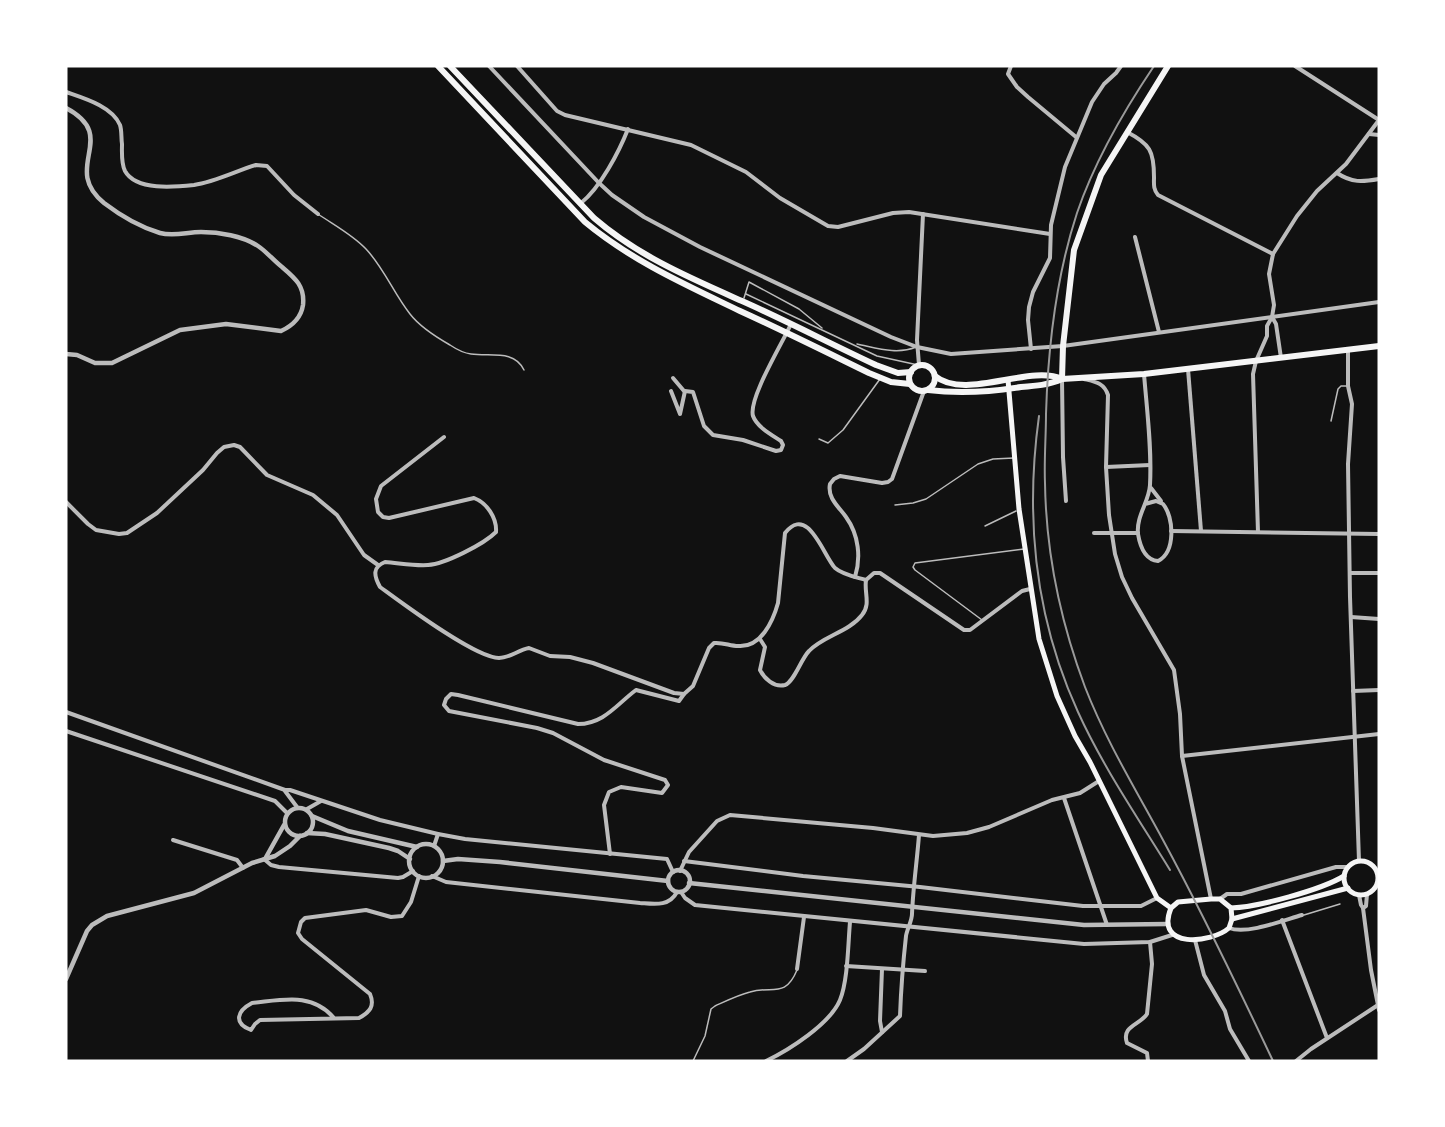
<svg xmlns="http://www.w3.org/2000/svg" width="1445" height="1127" viewBox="0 0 1445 1127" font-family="'DM Sans',sans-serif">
<rect width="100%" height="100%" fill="#111"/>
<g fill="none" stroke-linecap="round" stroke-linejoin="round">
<g stroke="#bcbcbc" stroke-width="1.5">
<path d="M318,214C334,225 353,235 366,249C384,268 394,294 410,314C420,327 436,337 450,345C456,349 463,353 471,354C490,357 514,349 524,370"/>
<polyline points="746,294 877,356 918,365"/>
<polyline points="744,298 749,282 799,309 822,328"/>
<path d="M857,344C877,348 897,355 916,347"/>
<polyline points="1331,421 1338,389 1341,386 1348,386"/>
<polyline points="819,439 828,443 843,430 880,379"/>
<polyline points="895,505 913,503 926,499 978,464 993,459 1014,458"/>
<polyline points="985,526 1016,511"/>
<polyline points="982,620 915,570 913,567 915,563 1024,549"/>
<polyline points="1304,915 1340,904"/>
<path d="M693,1061L705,1036L711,1009L715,1006C726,1001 738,995 750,992C772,985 785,999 797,970"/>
</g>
<g stroke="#bcbcbc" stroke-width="4">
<polyline points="489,66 599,183 612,195 644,217 700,247 891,337 917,347 951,354 1063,346 1379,302"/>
<polyline points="517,66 557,111 565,115 691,145 746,172 780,198 828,226 838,227 893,213 909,212 1050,234"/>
<polyline points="1011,66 1008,74 1017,87 1028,97 1076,137"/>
<polyline points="1295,66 1379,120"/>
<path d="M66,92C83,98 112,106 120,125C122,131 121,138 122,144C122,152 121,163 125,171C136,191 175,187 194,185C215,182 236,171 256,165L267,166L294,195L318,214"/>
<path d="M1127,132C1150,144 1154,151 1154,177C1154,184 1153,189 1158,195L1273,254"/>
<polyline points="1369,134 1379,135"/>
<path d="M1337,173C1352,183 1362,182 1379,179"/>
<path d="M581,203C600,188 619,152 628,129"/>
<polyline points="1135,237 1159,332"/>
<polyline points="1272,317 1276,324 1281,358"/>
<polyline points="1031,349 1028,320 1029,307 1033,292 1050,258 1051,225 1065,167 1092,102 1104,84 1116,73 1121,66"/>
<polyline points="1348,350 1348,386 1352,404 1348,464 1350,597 1359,861"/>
<polyline points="919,365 917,340 923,214"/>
<polyline points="1188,369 1201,531"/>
<path d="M1144,374C1147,411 1152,449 1150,485C1149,502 1136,516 1138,534C1140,546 1145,560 1158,561C1176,552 1174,517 1163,504L1156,501L1145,504"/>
<polyline points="673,378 684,391"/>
<polyline points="1062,379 1063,457 1066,501"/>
<path d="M1084,379C1096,382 1104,383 1108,395L1106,467L1109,515L1115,554L1122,577L1132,598L1174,670L1180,714L1182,756L1211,899"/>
<path d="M671,391L680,414L685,391L693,392L704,426L713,435L743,440L776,451L781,450L783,445L781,441C772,435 757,427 753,416C748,399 783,342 791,324"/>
<path d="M444,437L381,486L376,499L378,512L383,517L389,518L474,498C487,503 497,518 496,532C484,544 445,564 428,565C414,566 399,563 385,562C372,567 374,576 380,587C402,603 475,658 499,658C510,658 518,650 529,648L550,656L570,657L593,663L674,693L684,694"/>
<polyline points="1106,467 1150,465"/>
<polyline points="1151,488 1161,501"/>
<polyline points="66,502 88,524 96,530 119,534 127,533 157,513 203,470 217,453 224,447 234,445 240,447 267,475 313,495 337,515 364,555 378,565"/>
<polyline points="1171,531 1379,534"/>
<polyline points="1258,532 1253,374 1256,361 1267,336 1267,326 1272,317 1274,305 1269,274 1273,254 1297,216 1317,191 1346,164 1379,120"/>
<polyline points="1094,533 1138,533"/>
<polyline points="1350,573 1379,573"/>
<path d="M855,577C861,558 859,535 846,517C839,507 827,498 830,484L834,479L840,476L882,483L888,482L892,479L924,391"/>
<polyline points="866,580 874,573 880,573 964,630 970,630 1022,591 1030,589"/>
<polyline points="1351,617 1379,619"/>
<path d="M760,639L765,647L760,670C764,678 774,688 785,685C794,682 801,659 809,651C823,636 849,632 862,615C871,604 864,593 866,580"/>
<polyline points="1353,691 1379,690"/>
<polyline points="66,712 285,790 290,790 380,820 438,834 465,839 667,859 673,872"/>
<polyline points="66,731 275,801 287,813"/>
<polyline points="1182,756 1379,734"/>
<polyline points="285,791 297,807"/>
<polyline points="1064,798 1107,925"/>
<polyline points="307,809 321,801"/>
<polyline points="173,840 237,860 243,868"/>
<polyline points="434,846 438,834"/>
<path d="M610,854L604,805L609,792L621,787L662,793L668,785L665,780L604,760L553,733L537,728L449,711L444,705L446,699L451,694L458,695L578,724C604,724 617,704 636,690L679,701L684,694L693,686L709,648L714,643C723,642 730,646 738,646C761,648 773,621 778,603L785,533C808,504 823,555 835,568C843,575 856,577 866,580"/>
<polyline points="264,859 271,865 279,867 398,878 403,877 413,871"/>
<polyline points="684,861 803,876 920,887 1083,906 1141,906 1157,898"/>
<polyline points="680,871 689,852 717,821 730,815 873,828 933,836 967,833 989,827 1052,800 1080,793 1099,781"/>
<path d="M432,876L446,882L640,903C654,904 669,907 677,892"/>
<polyline points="681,892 685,898 695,905 1084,944 1150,942 1172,935"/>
<polyline points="1359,895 1361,905 1363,908 1371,970 1379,1010"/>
<polyline points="1220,899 1227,894 1241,894 1336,867 1348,867"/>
<polyline points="1363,908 1366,906 1367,894"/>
<polyline points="1282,920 1327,1038"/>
<path d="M1229,928C1247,935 1284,920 1302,915"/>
<polyline points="1195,940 1204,975 1225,1011 1230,1029 1249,1061"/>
<polyline points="846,966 925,971"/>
<polyline points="797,969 804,917"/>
<path d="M334,1018C312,992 283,1000 252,1003C237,1011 233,1023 251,1030L255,1024L260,1020L359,1018C370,1012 375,1006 370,994L302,939L298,933L301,922L305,918L366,910L391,917L402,916L411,902L419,876"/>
<polyline points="882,1032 880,1021 882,969"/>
<path d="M766,1061C789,1050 830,1024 840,1000C848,980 848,944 850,922"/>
<path d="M847,1061L864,1049L900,1016C901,989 903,963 906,936C907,929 912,921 912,914C913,888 917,861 919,835"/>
<path d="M1148,1061L1147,1053L1127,1043C1121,1026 1140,1025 1147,1014L1152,964L1150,942"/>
<polyline points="1296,1061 1311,1049 1378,1005"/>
</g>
<g stroke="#bcbcbc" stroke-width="4.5">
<path d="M66,108C121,137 60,167 104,203C121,216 140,227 160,233C174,237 187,232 201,232C219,232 243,236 258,246C267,252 274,261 282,267C295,278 305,286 303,305C301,318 292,326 281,331L226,324L180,330L112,363H95L77,355L66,354"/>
<circle cx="299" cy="822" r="14"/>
<polyline points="312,816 348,831 417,847"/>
<polyline points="307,833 325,834 389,848 398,851 410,859"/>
<circle cx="426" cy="861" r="17"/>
<polyline points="265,859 284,825"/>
<polyline points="443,861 458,859 500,862 668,881"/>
<circle cx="679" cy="881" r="11"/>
<polyline points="689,883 1084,925 1168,924"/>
<polyline points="66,979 87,931 92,925 107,916 194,893 252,863 275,856 290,846 300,836"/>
</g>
<g stroke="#f5f5f5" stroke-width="5">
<polyline points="1008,380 1019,509 1039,639 1057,696 1075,736 1090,762 1157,898 1171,908"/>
<circle cx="1361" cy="878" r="17"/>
<path d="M1211,899H1220L1231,908L1232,919L1229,928C1212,943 1154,950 1171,908L1178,902Z"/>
<path d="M1231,908C1258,907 1321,890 1344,876"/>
<polyline points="1232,919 1348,888"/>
</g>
<g stroke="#f5f5f5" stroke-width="6">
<path d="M438,66L585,222C632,261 686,285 740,311C784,331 826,352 869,373L891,382L910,384"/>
<path d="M450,66L594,218C638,256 690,278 742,301C787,321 831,344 876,365L898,373L911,372"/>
<circle cx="922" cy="378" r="13"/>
<path d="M935,376C965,401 1030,364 1062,379"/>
<polyline points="1062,379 1063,346 1074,250 1101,175 1168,66"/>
<path d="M928,390C959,394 990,392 1021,387C1035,386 1049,385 1062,379L1144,374L1379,346"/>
</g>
<g stroke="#9a9a9a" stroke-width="2">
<path d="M1154,66C1123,112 1095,160 1077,213C1056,277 1048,347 1046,414C1046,437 1044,460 1045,483C1046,552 1061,623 1085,687C1106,741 1136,790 1163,840C1202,912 1238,987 1273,1061"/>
<path d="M1039,416C1025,517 1035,618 1078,712C1103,767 1138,818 1170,870"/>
</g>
</g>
<rect width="1445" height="1127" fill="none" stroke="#ffffff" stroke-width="135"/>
</svg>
